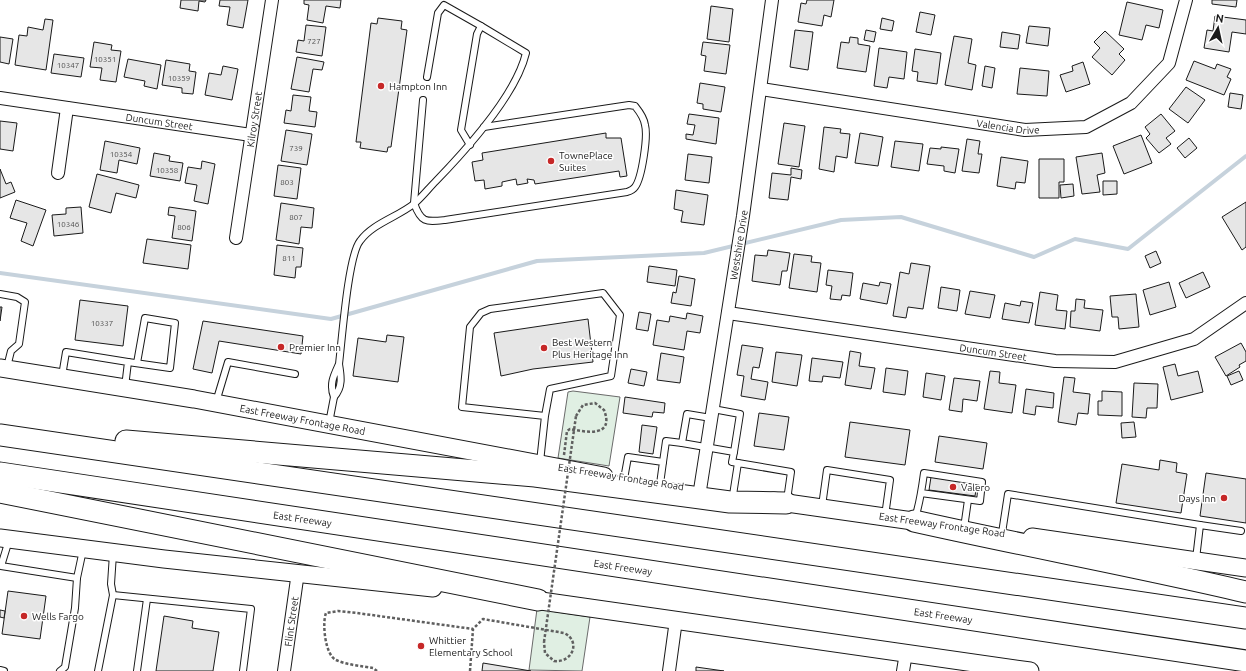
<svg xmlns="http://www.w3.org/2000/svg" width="1246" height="671" viewBox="0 0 1246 671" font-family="Ubuntu,sans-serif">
<rect width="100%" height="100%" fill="#fff"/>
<g fill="#e0efe3" stroke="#6a6a6a">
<polygon points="573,391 620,397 609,466 558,458 568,392"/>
<polygon points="537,609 590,617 582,671 529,670"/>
</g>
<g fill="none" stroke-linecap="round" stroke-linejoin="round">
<polyline stroke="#c6d2dc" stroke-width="4" points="0,273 331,319 537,261 704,253 841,220 901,217 1034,257 1075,239 1128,249 1246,156"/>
</g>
<g fill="#e6e6e6" stroke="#1a1a1a">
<polygon points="181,0 206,0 205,2 199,1 198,11 180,8"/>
<polygon points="220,0 248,0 243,28 227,25 230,7 219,6"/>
<polygon points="304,0 341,0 340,8 326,6 323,23 307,20 309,5 304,4"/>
<polygon points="807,0 834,0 831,17 824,15 822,26 798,22 801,3 806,4"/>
<polygon points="1212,0 1237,0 1236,7 1212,4"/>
<polygon points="1127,2 1163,10 1159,28 1146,25 1142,40 1119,35"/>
<polygon points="711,6 733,9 729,42 707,39"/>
<polygon points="920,12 935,15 931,35 916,32"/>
<polygon points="1215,16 1246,20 1246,34 1232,32 1229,52 1204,48 1207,30 1213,31"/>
<polygon points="378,18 402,21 401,29 407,30 391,147 388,147 387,152 360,148 361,142 356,142 371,23 377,24"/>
<polygon points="882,18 894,21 892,31 880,29"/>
<polygon points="45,19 53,20 46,70 15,65 19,35 27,36 28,27 43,30"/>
<polygon points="306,25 326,27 322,56 296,52 298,40 304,41"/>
<polygon points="1029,26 1050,28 1048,46 1026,43"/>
<polygon points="795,30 813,32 808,70 790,67"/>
<polygon points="866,30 876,32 874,42 864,40"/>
<polygon points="1105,31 1124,49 1119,54 1125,60 1112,75 1092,57 1100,48 1094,42"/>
<polygon points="1002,32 1020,35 1018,49 1000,47"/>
<polygon points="954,36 972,39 968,63 976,65 972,90 945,85"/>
<polygon points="0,37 13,39 9,64 0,62"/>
<polygon points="850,37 858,38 858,44 870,46 866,72 837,68 841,42 849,43"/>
<polygon points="94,42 112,45 111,50 121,51 116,82 100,80 102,68 90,67"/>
<polygon points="703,42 730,45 726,74 704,71 706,56 701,55"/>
<polygon points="879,48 907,52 904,79 889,77 887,88 874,86"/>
<polygon points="915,49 941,53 937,84 917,81 918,72 912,71"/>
<polygon points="54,54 84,58 81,77 51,73"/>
<polygon points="297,57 324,62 322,70 313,69 309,92 291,89"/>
<polygon points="128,59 161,65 157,89 144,86 145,81 124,77"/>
<polygon points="166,60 190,64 189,71 196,72 193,94 182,93 182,88 162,85"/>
<polygon points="1194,61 1215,69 1217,64 1231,69 1227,77 1231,79 1224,95 1186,80"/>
<polygon points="1083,62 1090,84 1066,92 1060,75 1073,71 1072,66"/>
<polygon points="223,66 238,69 232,100 205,95 209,73 221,75"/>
<polygon points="985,66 995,68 992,88 982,86"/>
<polygon points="1020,68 1049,71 1047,96 1017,94"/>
<polygon points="700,83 725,87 721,112 703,109 703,104 697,103"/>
<polygon points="1186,87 1205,100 1188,123 1169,109"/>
<polygon points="1230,93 1243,95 1241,109 1228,107"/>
<polygon points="293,95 311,97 309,111 317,112 315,127 284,123 286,110 291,111"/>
<polygon points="689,114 719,118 716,144 686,139 686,134 693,135 695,125 687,124"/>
<polygon points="1161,114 1175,131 1166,138 1171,144 1159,153 1146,138 1150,134 1145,127"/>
<polygon points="0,121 17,123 13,151 0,149"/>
<polygon points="784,123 805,126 799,167 778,164"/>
<polygon points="824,127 841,129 840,133 850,134 847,158 836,156 834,172 819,169"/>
<polygon points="286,130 312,134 307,165 281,161"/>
<polygon points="606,133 606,138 621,138 627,176 620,177 619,171 535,184 534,180 527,179 528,183 517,185 516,179 502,182 502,186 485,189 484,180 475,181 472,162 483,160 482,153"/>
<polygon points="860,133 883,137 878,166 855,163"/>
<polygon points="1141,135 1152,163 1124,174 1113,146"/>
<polygon points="1189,138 1197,148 1185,158 1177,148"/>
<polygon points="967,139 980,141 978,154 982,154 979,173 962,171"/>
<polygon points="105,141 140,148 137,164 119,160 117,173 100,170"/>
<polygon points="895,141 923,144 919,171 891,167"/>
<polygon points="941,147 959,149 955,173 944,171 944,166 927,164 930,148 941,149"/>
<polygon points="154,153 170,156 169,161 183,163 180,181 150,176"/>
<polygon points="1102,153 1105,173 1097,175 1100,192 1082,194 1076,157"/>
<polygon points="688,154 712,157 709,183 685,180"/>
<polygon points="1001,157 1028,161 1025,183 1016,182 1015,189 997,186"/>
<polygon points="1039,159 1064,159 1064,182 1059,182 1059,198 1039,198"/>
<polygon points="202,161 215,164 208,204 194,201 197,185 185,183 188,167 201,169"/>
<polygon points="278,165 301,168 297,199 274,196"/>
<polygon points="791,168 802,170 801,179 791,177 788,200 769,198 772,173 791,175"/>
<polygon points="0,169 6,184 11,182 15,192 0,198"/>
<polygon points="97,174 139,185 136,198 116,193 111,213 89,207"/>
<polygon points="1103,181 1117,181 1117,194 1103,195"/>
<polygon points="1073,184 1074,196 1061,198 1060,185"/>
<polygon points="676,190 708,195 704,225 681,222 683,211 674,209"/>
<polygon points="16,200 46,210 33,246 21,241 27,223 10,218"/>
<polygon points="1246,202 1246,247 1242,250 1222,217"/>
<polygon points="281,203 314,208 312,228 301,227 299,244 276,240"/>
<polygon points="81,207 83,233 54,236 52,215 66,214 66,208"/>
<polygon points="169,207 196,211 192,241 172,238 175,216 168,215"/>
<polygon points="147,239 191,245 188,269 143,263"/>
<polygon points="277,245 303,248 301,267 296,267 295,278 274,275"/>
<polygon points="768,250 790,253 787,271 782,271 780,285 752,281 755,255 767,256"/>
<polygon points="1156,251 1161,263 1150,268 1145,256"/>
<polygon points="794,254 812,256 811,262 821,263 817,292 789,288"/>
<polygon points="911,263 930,266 923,309 908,307 906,318 893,316 900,272 909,274"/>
<polygon points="649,266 677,270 675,286 647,282"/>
<polygon points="828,270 853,273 850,296 842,295 841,300 830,299 832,286 826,285"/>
<polygon points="1203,272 1210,287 1186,298 1179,283"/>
<polygon points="679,276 695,279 691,306 671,303 673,292 676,293"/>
<polygon points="880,282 891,284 887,304 860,299 863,283 879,286"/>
<polygon points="1169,282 1176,307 1150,315 1143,290"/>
<polygon points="941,287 960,290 957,311 938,308"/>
<polygon points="970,291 995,295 990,318 965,314"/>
<polygon points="1040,292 1058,295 1056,310 1067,311 1065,329 1035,325"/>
<polygon points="1136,294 1139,327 1119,329 1118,317 1112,317 1110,296"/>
<polygon points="1076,299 1085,300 1084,308 1103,310 1100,331 1070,327 1071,311 1075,311"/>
<polygon points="80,300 128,306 123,346 75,340"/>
<polygon points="1021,301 1033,303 1029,323 1002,319 1005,303 1020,306"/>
<polygon points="0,307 2,307 0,321"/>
<polygon points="639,312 651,314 648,331 636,329"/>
<polygon points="687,313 703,316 700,333 687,331 684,350 653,345 657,320 669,322 670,316 686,319"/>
<polygon points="588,319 593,362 533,369 501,376 494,333"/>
<polygon points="203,321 303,336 301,354 219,341 212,373 193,369"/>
<polygon points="387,335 404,337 398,382 353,376 358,338 386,342"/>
<polygon points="1241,343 1246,352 1246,361 1239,365 1240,367 1226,376 1215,357"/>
<polygon points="742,345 763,348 759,368 753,367 751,379 768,382 765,400 741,396 744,376 737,375"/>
<polygon points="850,351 861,353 859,366 875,368 871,389 845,385"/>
<polygon points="776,352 802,355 797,386 772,382"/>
<polygon points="661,353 684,357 680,383 657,380"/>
<polygon points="812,358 843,362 840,378 823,376 822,382 809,381"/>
<polygon points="1175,364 1178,376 1198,371 1203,392 1171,400 1163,367"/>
<polygon points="886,368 908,371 905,395 883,392"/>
<polygon points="631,369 647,372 644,386 628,383"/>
<polygon points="990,371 1000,372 999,383 1016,385 1012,413 984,409"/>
<polygon points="1239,371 1243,380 1231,385 1227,376"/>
<polygon points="926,373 945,376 941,400 923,397"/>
<polygon points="1064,377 1075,378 1073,392 1090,394 1088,414 1078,413 1076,425 1058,422"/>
<polygon points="954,378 980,381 977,401 963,399 962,412 949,410"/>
<polygon points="1134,383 1158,384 1157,408 1147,408 1146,418 1132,417"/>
<polygon points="1026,389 1054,393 1053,408 1036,406 1035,415 1023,413"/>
<polygon points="1102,391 1122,392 1122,416 1098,415 1098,401 1102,401"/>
<polygon points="625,397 665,403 664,413 653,412 652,417 623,413"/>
<polygon points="759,413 789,417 784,450 754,446"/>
<polygon points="850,422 910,430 905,465 845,457"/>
<polygon points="1134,422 1136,437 1122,438 1121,423"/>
<polygon points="642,425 657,427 653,454 639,452"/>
<polygon points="939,436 987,443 983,469 935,462"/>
<polygon points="1160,460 1177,463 1176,472 1187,474 1181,513 1116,503 1122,464 1159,470"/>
<polygon points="1206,473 1246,479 1246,523 1200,516"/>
<polygon points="931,477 977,484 975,496 929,490"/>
<polygon points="8,591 46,596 40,639 2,634"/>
<polygon points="0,610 5,611 4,618 0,617"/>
<polygon points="164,616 193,621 192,628 219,632 213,671 156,671"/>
<polygon points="483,663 531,671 482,671"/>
<polygon points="696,667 724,671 696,671"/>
</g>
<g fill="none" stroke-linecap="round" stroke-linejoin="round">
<g stroke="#1a1a1a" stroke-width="8">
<g id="service">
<polyline points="427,77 438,13 444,5 481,26"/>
<path d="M423,100L414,203C421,223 426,222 445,220L627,192C630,191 633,190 635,187C642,178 648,136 645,125C644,117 639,111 635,106L629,105L484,127"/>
<polyline points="0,294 17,297 25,302 19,344 11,351 7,367"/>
<polyline points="128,362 170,368 175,323 145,318 137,363"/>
<path d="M339,364C334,375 329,384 334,397C343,387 341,376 339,364C342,340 348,256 360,241C373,223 398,217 415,203C422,197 429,188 436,181C466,150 516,95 526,53L481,26L477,34L461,130L470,145"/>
<polyline points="62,376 66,352 128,362 125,387"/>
<polyline points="216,402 228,362 295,374"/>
<polyline points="713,409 740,414 734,452"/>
<polyline points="711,418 687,414 682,443 734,452 732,462 738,463"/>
<polyline points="329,423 334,397"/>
<polyline points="540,462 545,416 462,407 470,327 481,313 490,309 603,293 620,315 611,376 550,389 545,416"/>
<polyline points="663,462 666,441 682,443"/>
<polyline points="624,479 628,457 663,462 660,484"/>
<polyline points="733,495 738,463 791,472 787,500"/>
<polyline points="822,506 827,470 890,480 885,516"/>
<path d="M915,518C920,503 922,488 924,473L982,482L980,501L921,493"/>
<polyline points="964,528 968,500"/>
<polyline points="1002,533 1008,494 1200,525"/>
<polyline points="9,540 1,566 77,578"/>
<polyline points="1196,559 1200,525 1241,531"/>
<polyline points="113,595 251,609 243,671"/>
<polyline points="0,670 4,671"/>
<polyline points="60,671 65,667 75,608 77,578 83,550"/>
<polyline points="98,671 113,595 111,584 113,554"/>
<polyline points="137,671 147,599"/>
</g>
</g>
<g stroke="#1a1a1a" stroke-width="14">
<g id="minor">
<path id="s1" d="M761,89L1025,130L1086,127L1131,103L1169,63L1186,0"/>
<path id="s2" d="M0,98L251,135"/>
<polyline points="58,173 67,108"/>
<path id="s3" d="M236,238L272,0"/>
<path id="s4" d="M728,313L1055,361L1115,362L1194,339L1246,303"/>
<path id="s5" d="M700,490L743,216L772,0"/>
<path id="s6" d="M284,671L298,572"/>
<polyline points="669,671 676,620"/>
<polyline points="903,671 906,653"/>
</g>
</g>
<g stroke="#1a1a1a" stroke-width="19">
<g id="secondary">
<path id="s7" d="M0,368L194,399L604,476"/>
<polyline points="773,501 927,523"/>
<polyline points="1032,537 1246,568"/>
<polyline points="0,538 164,559 433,588"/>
<polyline points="527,599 1030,671"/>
</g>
</g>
<g stroke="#1a1a1a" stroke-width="23">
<g id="motorway">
<polyline points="0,435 1246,618"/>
<polyline points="126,441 535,476 730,502 786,503"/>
<path id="s8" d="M0,473L1246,661"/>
<polyline points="0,492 538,600"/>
<path d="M914,521C1025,546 1136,566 1246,592"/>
</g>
</g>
<g stroke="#5f5f5f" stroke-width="2.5" stroke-dasharray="3 2" stroke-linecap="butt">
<path d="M564,455L567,431L570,429C585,432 615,438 604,410L595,403L583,405L576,416"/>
<path d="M377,671L373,668C362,666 347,665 336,660C325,655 322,623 326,613L338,611L357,613L473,629"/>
<path d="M470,671L473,629L483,619L564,633C581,641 573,663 554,661L545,653L544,642"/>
</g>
<use href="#service" stroke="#fff" stroke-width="6"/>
<use href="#minor" stroke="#fff" stroke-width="12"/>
<use href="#secondary" stroke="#fff" stroke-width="17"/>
<use href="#motorway" stroke="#fff" stroke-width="21"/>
<polyline stroke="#5f5f5f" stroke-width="2.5" stroke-dasharray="3 2" stroke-linecap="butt" points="544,642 576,416"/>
</g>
<g fill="#c62828" stroke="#fff" stroke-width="1.5">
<circle cx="381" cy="86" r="4"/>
<circle cx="551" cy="161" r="4"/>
<circle cx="281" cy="347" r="4"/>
<circle cx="544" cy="348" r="4"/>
<circle cx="953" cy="487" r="4"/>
<circle cx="1224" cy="498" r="4"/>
<circle cx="24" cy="616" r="4"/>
<circle cx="421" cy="646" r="4"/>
</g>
<g text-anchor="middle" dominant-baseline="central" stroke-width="3" stroke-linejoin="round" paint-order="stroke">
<g font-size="8" fill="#4d4d4d">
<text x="314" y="41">727</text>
<text x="105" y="59">10351</text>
<text x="68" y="65">10347</text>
<text x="179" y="78">10359</text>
<text x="296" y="148">739</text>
<text x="121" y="154">10354</text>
<text x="167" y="170">10358</text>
<text x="287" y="182">803</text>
<text x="296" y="217">807</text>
<text x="68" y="224">10346</text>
<text x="184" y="227">806</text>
<text x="289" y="258">811</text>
<text x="102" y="323">10337</text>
</g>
<g font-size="10" fill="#1a1a1a" stroke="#fff" text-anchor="start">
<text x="389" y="86">Hampton Inn</text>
<text x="559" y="155">TownePlace<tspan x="559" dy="12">Suites</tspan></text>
<text x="552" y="342">Best Western<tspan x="552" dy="12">Plus Heritage Inn</tspan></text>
<text x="289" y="347">Premier Inn</text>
<text x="961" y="487">Valero</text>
<text x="1216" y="498" text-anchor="end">Days Inn</text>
<text x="32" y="616">Wells Fargo</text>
<text x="429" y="640">Whittier<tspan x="429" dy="12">Elementary School</tspan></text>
</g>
<g font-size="10" fill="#1a1a1a" stroke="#fff">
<text stroke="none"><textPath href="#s3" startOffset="120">Kilroy Street</textPath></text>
<text stroke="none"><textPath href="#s2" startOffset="161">Duncum Street</textPath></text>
<text stroke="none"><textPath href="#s1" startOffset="250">Valencia Drive</textPath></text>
<text stroke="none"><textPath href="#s5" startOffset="248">Westshire Drive</textPath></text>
<text stroke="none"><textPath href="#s4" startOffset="268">Duncum Street</textPath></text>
<text stroke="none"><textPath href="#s7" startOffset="307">East Freeway Frontage Road</textPath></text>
<text transform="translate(621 477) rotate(9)">East Freeway Frontage Road</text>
<text stroke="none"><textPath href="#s8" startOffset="306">East Freeway</textPath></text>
<text transform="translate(942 525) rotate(8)">East Freeway Frontage Road</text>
<text stroke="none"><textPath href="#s8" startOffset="630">East Freeway</textPath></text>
<text stroke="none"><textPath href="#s8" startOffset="954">East Freeway</textPath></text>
<text stroke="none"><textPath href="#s6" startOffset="50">Flint Street</textPath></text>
</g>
</g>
<g transform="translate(1218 28) rotate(9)" stroke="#ffffff" stroke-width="3" paint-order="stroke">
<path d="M0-3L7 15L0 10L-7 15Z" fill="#1a1a1a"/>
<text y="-6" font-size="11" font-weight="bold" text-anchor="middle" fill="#1a1a1a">N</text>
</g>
</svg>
